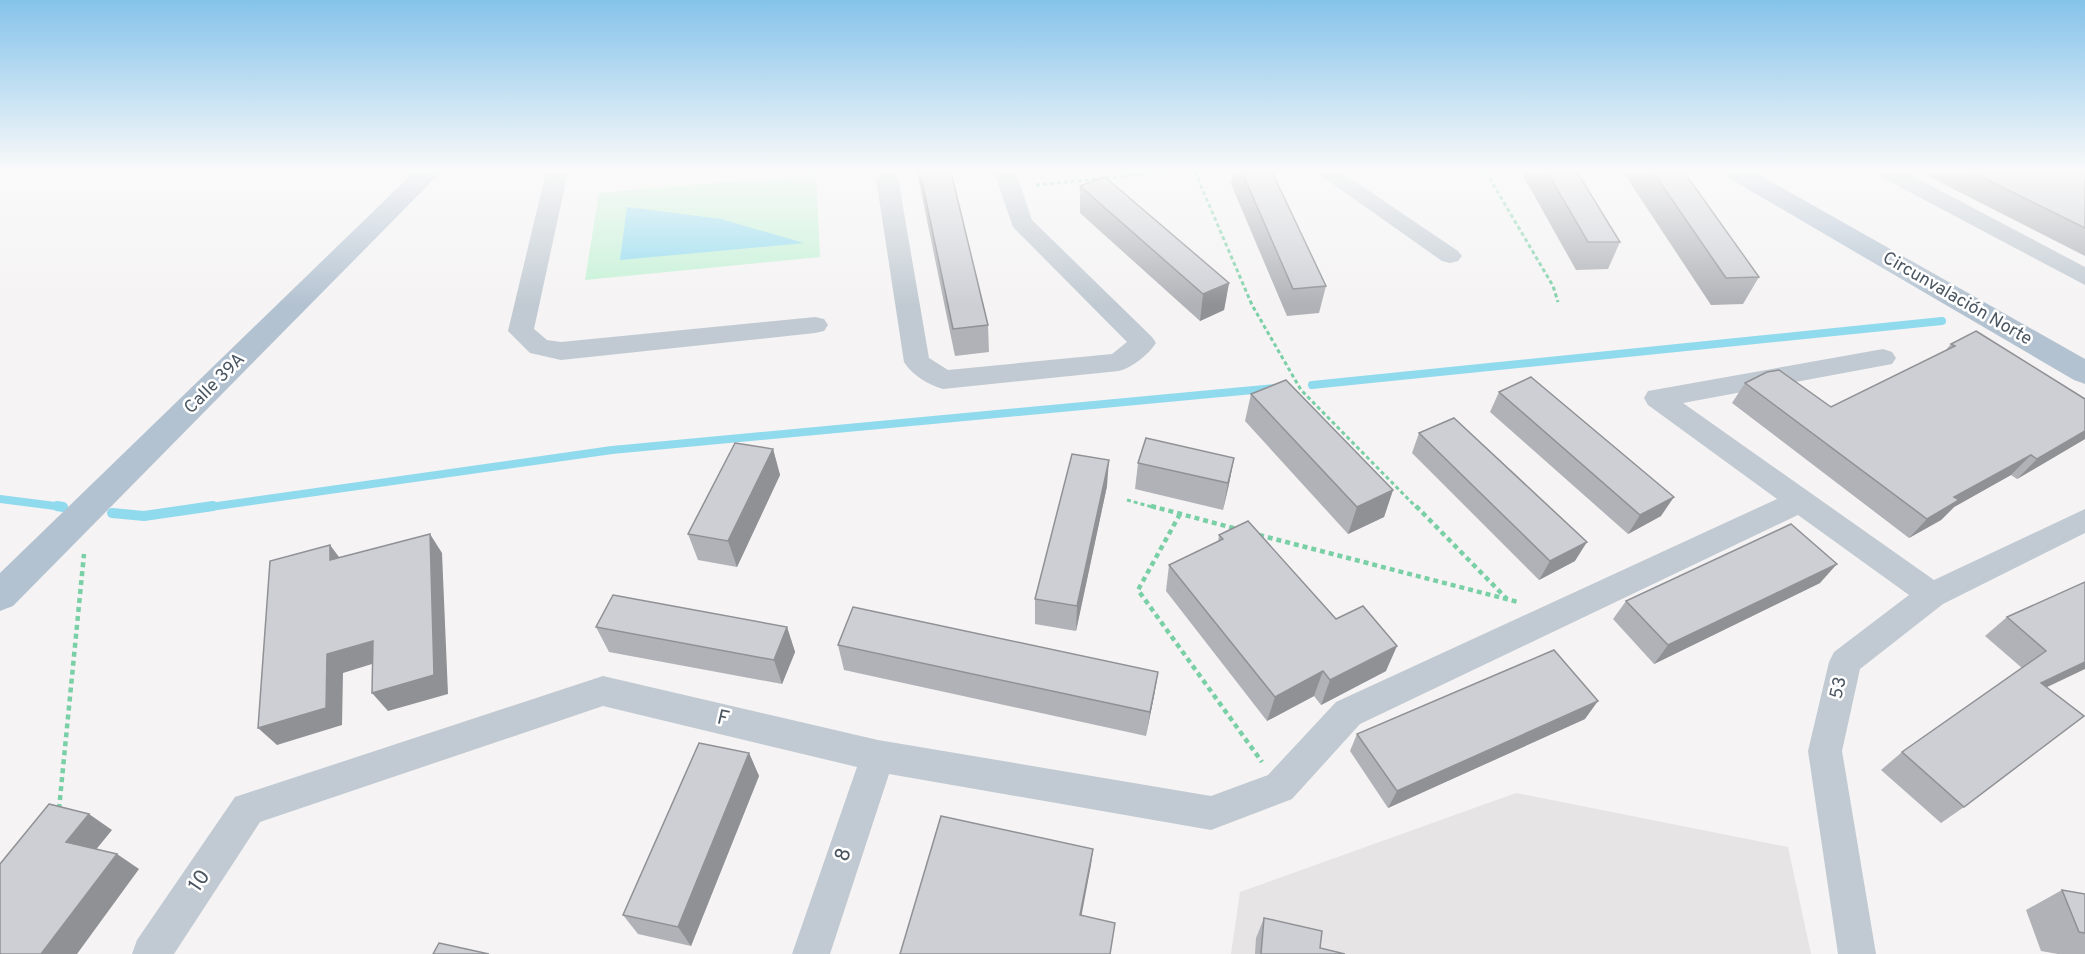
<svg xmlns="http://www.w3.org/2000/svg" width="2085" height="954" viewBox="0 0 2085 954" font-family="Overpass,sans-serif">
<rect width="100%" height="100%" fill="#f5f3f3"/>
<polygon fill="#e6e4e5" points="1516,793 1788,847 1811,954 1231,954 1240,892"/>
<polygon fill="#c3f1d5" points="816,174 820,257 585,280 599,193"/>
<polygon fill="#90daee" points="627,207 721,219 804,243 620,260"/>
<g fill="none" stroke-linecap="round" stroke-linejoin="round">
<g stroke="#90daee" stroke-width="8">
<polyline points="1312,385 1942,321"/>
<polyline points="0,499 63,507"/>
<polyline points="203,508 612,450 1275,388"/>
</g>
<g stroke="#90daee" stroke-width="10">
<polyline points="57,506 63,507"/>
<polyline points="112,513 144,516 213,506"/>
</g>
<g stroke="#7ad0a6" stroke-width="3" stroke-dasharray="4 3" stroke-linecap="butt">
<polyline points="1195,172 1252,305 1301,390 1417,508"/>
<polyline points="1486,172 1553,286 1558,302"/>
<polyline points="1036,185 1167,172"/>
<polyline points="1127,500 1156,508"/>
</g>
<g stroke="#7ad0a6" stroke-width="4.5" stroke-dasharray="5 4" stroke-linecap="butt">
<polyline points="1151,506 1237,529"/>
<polyline points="1416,506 1507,599"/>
<polyline points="1180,514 1138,590 1262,762"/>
<polyline points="1259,535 1518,602"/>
<polyline points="59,809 84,554"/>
</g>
<g fill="#c1cad2" fill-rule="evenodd">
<polygon points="546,172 568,172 534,329 547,340 561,342 815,317 824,319 828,325 824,331 815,333 561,360 530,353 508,331"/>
<path d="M875,172H897L929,358L948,370L1112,354L1127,342L1013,227L994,172H1016L1032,220L1152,337L1156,343C1148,355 1133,367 1119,371L943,389C929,385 912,375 904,362Z"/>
<polygon points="1316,172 1341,172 1458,251 1462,256 1458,261 1450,263 1442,261"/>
<polygon points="1878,172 1905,172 2085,267 2085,285 1881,177"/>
<polygon points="1883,349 1892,352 1896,358 1892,364 1683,403 1934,580 2085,509 2085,533 1943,604 1860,669 1842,751 1876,954 1838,954 1808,751 1829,662 1834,652 1909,595 1798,515 1360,724 1292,799 1211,830 889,774 830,954 792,954 857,767 603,706 260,822 174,954 132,954 137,940 235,797 603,676 878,740 1211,796 1268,775 1336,702 1777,499 1648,405 1644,398 1648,391"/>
</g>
<g fill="#b3c2d1" fill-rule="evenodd">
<polygon points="414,172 441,172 13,606 0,611 0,573"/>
<polygon points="1723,172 1754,172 2085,359 2085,384 2074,380 1727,177"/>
</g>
</g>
<g fill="#b0b2b7">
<polygon points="917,172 951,172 988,325 989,352 955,356"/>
<polygon points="1233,172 1272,172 1326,286 1319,313 1287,316 1231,184"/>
<polygon points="1521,172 1577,172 1620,242 1608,269 1576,270"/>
<polygon points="1623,172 1684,172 1759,277 1743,304 1711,305"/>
<polygon points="1920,172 2085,172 2085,256"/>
<polygon points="1080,186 1229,283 1224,310 1200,321 1080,213"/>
<polygon points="1951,344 2085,399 2085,439 2017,479 2011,475 1954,507 1941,520 1909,538 1732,403 1745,383 1831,407 1945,351"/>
<polygon points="1499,392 1661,516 1628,534 1490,412"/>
<polygon points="1251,394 1393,490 1384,517 1348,534 1245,421"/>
<polygon points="1419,433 1575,561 1539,580 1412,453"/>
<polygon points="773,449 780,475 737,567 698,560 688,534"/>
<polygon points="1234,458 1229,484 1223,510 1135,489 1138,463"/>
<polygon points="1107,486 1076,631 1035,624 1035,599"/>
<polygon points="1219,535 1336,619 1386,671 1321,705 1314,696 1267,721 1166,591 1169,565 1218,542"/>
<polygon points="2085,582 2047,687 1964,807 1941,823 1881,770 1902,752 2022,668 1985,636 2007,617"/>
<polygon points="1820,583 1654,664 1613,619 1626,601"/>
<polygon points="596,627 787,627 795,652 782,684 609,652"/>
<polygon points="838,645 1158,672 1154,696 1146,736 844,670"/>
<polygon points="1585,719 1388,808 1350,751 1357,734"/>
<polygon points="749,753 759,776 691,946 638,934 623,915"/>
<polygon points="2062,890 2085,894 2085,954 2058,954 2041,951 2026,910"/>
<polygon points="1264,918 1320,948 1345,954 1255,954 1256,938"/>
</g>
<g fill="#909195">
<polygon points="1229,283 1224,310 1200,321 1203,294"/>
<polygon points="2085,431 2085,439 2017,479 2037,459"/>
<polygon points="773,449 780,475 737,567 728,541"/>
<polygon points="2031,455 2011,475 1954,507 1941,520 1909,538 1927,519 1954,497"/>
<polygon points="1234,458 1229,484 1223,510 1228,483"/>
<polygon points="1109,460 1107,486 1076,631 1077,606"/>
<polygon points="1393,490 1384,517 1348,534 1357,507"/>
<polygon points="1674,497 1661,516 1628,534 1640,515"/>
<polygon points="430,534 442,553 448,694 388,711 372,693"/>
<polygon points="1587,542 1575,561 1539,580 1550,561"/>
<polygon points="330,545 345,565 330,560"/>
<polygon points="1837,564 1820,583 1654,664 1668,645"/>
<polygon points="787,627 795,652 782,684 774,660"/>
<polygon points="373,641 388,659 343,673 342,725 277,745 258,728 327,654"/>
<polygon points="1397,646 1386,671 1321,705 1330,680"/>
<polygon points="2085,662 2085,669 2018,701 2041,683"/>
<polygon points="1323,671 1314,696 1267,721 1275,697"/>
<polygon points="1158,672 1154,696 1146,736 1150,712"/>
<polygon points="1598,701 1585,719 1388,808 1397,791"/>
<polygon points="749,753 759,776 691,946 678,927"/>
<polygon points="89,814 112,830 90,857 66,842"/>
<polygon points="1093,849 1091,865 1079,929 1080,915"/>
<polygon points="117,854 139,869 77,954 41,954"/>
</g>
<g fill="#cdcfd5" stroke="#909195" stroke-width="1.5">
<polygon points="920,172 951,172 988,325 953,329"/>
<polygon points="1242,172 1272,172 1326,286 1293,289"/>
<polygon points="1547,172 1577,172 1620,242 1588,242"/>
<polygon points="1653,172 1684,172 1759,277 1726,278"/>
<polygon points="1972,172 2085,172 2085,228"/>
<polygon points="1105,177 1229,283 1203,294 1080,186"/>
<polygon points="1976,331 2085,399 2085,431 2037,459 2031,455 1954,497 1959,500 1927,519 1745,383 1767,372 1779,370 1831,407 1955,346 1951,344"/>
<polygon points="1531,377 1674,497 1640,515 1499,392"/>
<polygon points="1286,380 1393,490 1357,507 1251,394"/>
<polygon points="1454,418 1587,542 1550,561 1419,433"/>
<polygon points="1146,438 1234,458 1228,483 1138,463"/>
<polygon points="735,443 773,449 728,541 688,534"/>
<polygon points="1072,454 1109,460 1077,606 1035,599"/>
<polygon points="1248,521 1336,619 1363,606 1397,646 1330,680 1323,671 1275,697 1169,565 1223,539 1219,535"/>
<polygon points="1791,524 1837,564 1668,645 1626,601"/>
<polygon points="430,534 434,675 372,693 373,641 327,654 326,708 258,728 270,561 330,545 330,560"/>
<polygon points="2085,582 2085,662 2041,683 2084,716 1964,807 1902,752 2046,651 2007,617"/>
<polygon points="613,595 787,627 774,660 596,627"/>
<polygon points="853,607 1158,672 1150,712 838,645"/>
<polygon points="1554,650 1598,701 1397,791 1357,734"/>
<polygon points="699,743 749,753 678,927 623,915"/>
<polygon points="49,804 89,814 66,842 117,854 41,954 0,954 0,864"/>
<polygon points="941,816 1093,849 1080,915 1115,923 1110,954 900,954"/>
<polygon points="2062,890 2085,894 2085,933 2079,932"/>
<polygon points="1264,918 1322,931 1320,948 1345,954 1261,954"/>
<polygon points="439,943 489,954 433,954"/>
</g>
<linearGradient id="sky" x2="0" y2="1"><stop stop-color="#85c3ea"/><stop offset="0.56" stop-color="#fafafa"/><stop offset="1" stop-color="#fafafa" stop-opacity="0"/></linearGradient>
<rect width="2085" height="305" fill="url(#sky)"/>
<g text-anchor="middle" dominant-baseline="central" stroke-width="5" stroke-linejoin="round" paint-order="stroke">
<g font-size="18" fill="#4a5661" stroke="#fff">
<text transform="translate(1957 299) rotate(30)">Circunvalación Norte</text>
<text transform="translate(215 384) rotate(-45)">Calle 39A</text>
<text transform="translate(1839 688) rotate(-77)">53</text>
</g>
<g font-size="21" fill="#4a5661" stroke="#fff">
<text transform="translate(723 719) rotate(13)">F</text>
<text transform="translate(844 855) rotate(-71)">8</text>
<text transform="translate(200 881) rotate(-56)">10</text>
</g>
</g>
</svg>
